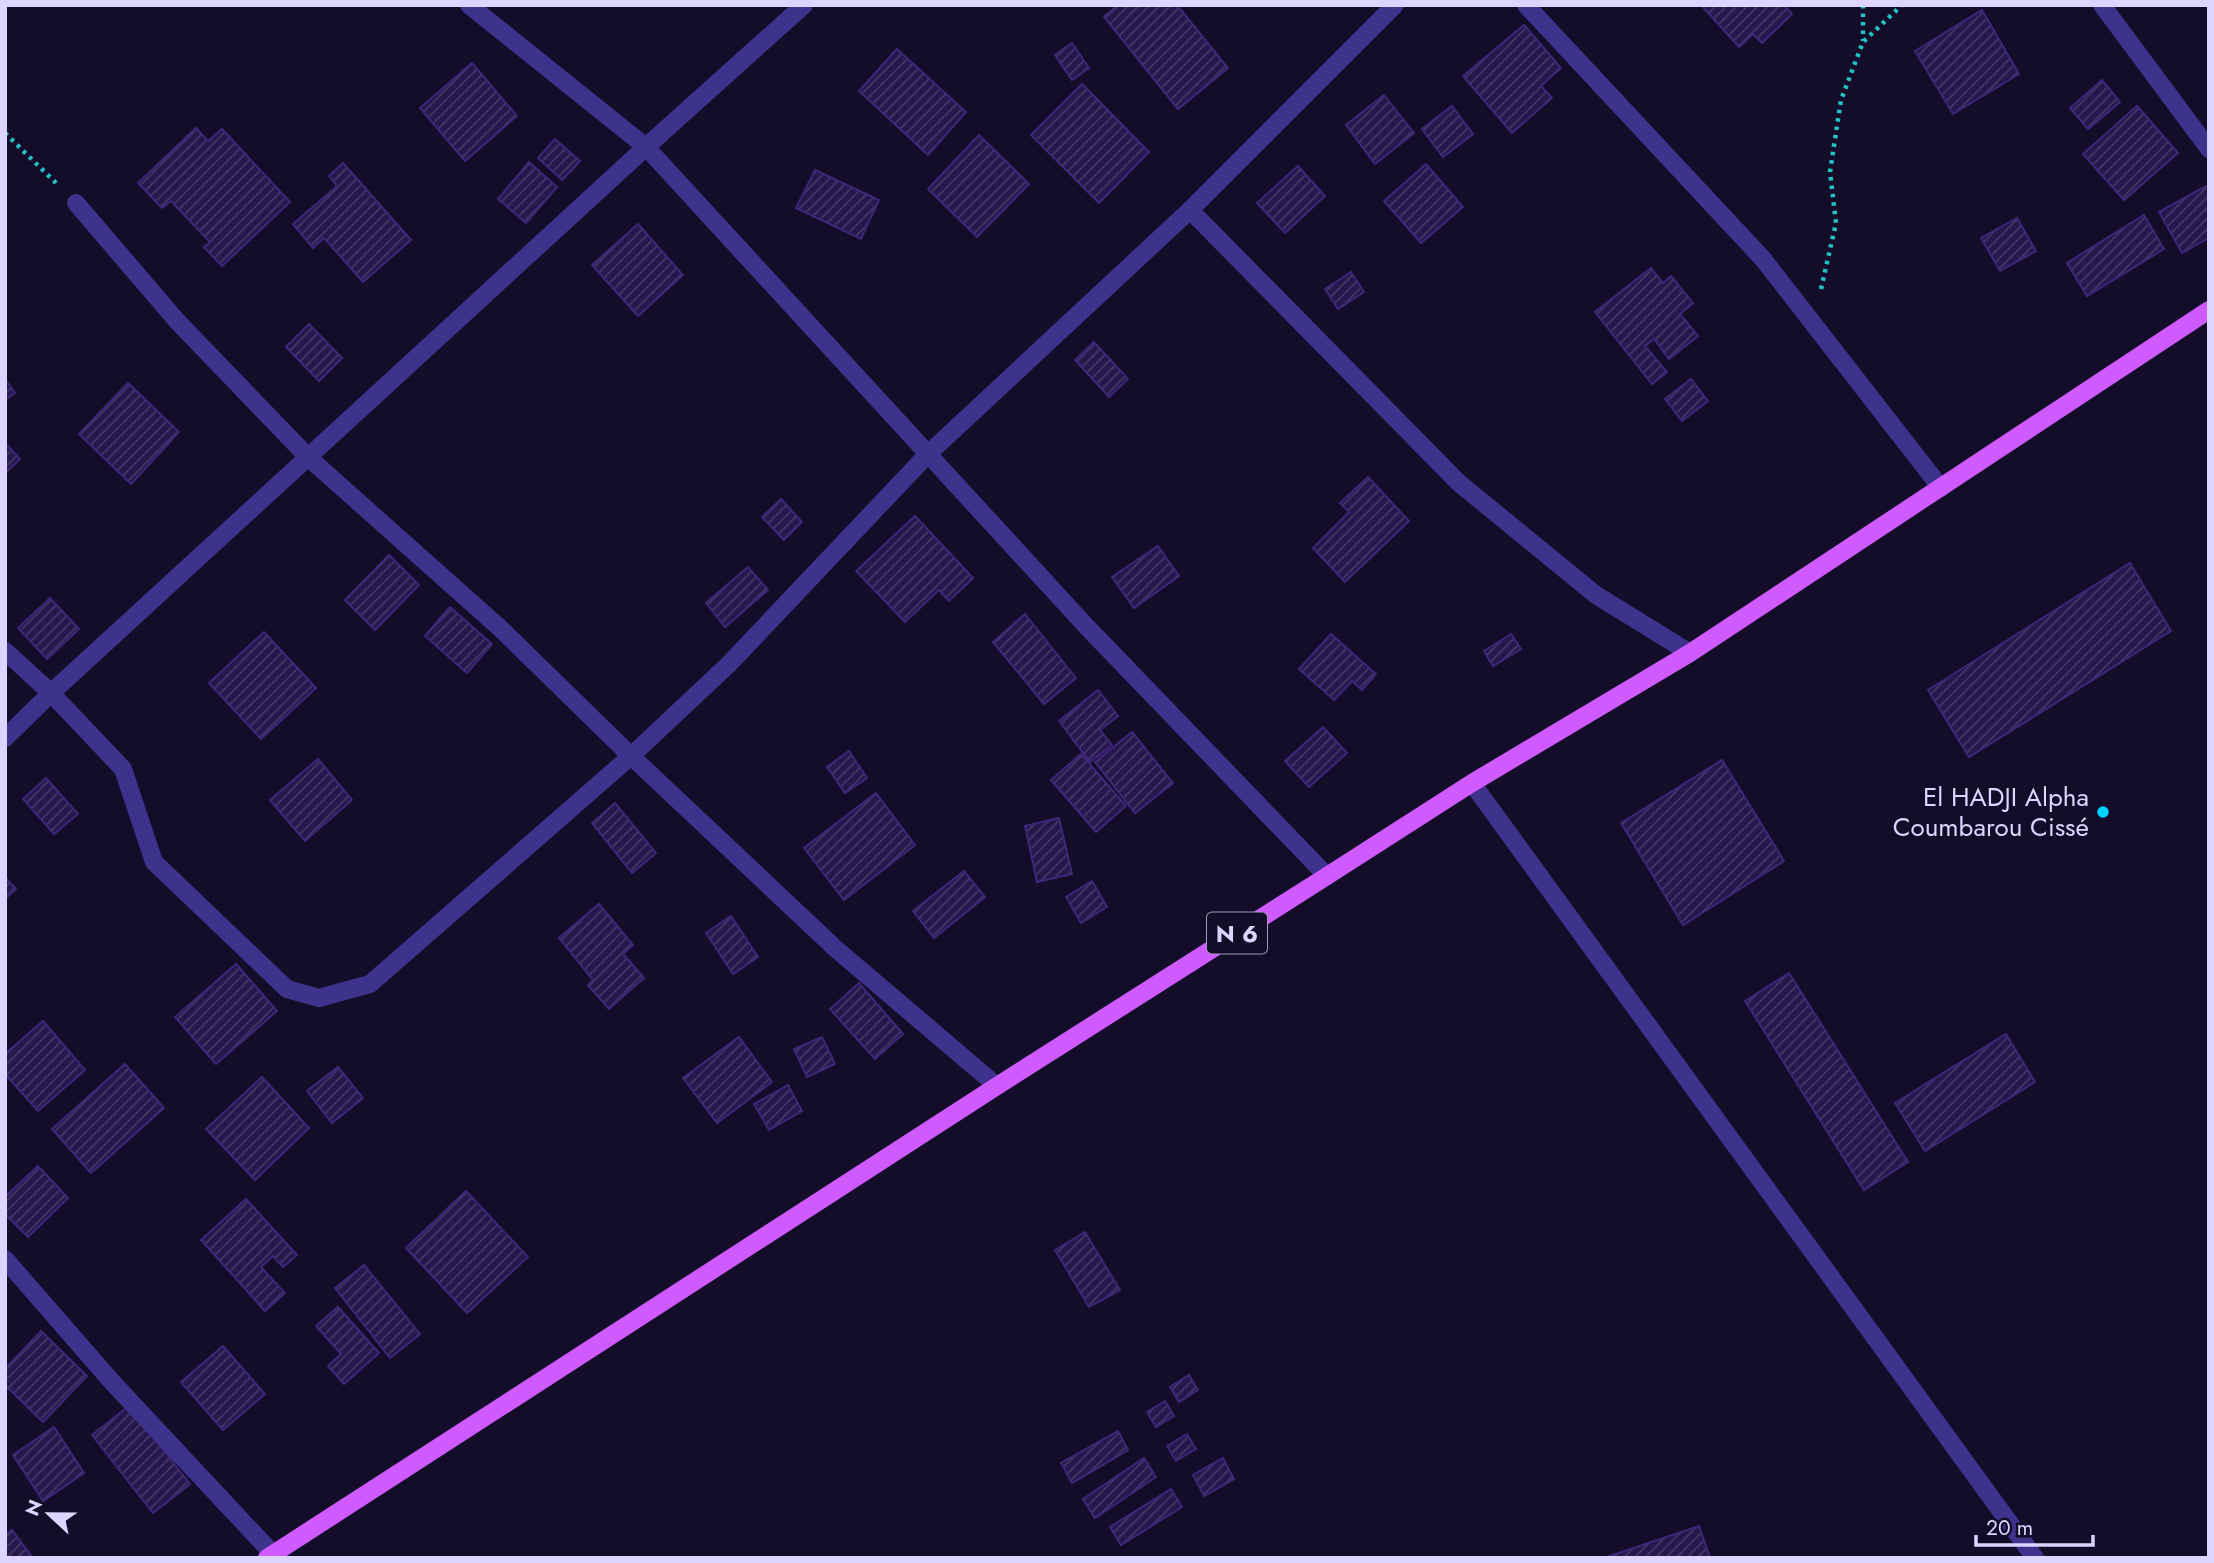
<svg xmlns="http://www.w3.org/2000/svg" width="2214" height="1563" viewBox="0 0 2214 1563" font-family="Jost,sans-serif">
<defs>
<pattern id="building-hatch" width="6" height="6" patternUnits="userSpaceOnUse" patternTransform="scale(1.75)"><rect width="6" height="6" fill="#26174c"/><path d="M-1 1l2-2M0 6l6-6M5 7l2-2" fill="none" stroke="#453867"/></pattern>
</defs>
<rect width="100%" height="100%" fill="#140d29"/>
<g fill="url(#building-hatch)" stroke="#3e267a" stroke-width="2">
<polygon points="1118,5 1177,5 1228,68 1178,109 1104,17"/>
<polygon points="1701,5 1784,5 1792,14 1762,43 1753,34 1739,47"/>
<polygon points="1982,10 2019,74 1953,114 1915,51"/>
<polygon points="1524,25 1561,68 1541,86 1552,98 1512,133 1463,76"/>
<polygon points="1072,43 1089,68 1072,80 1055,55"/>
<polygon points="897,49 966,112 928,155 859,91"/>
<polygon points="472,63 517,116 465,161 420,108"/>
<polygon points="2102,80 2120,102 2088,129 2070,108"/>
<polygon points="1082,84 1149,152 1099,203 1031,135"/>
<polygon points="1384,95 1414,133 1375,164 1346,125"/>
<polygon points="1452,106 1473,134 1443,157 1422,129"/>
<polygon points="2137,106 2178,153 2124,200 2083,154"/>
<polygon points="196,128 208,141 222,129 290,202 222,266 204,247 210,242 171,201 162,208 138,183"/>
<polygon points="979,135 1029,184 977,237 928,189"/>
<polygon points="555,139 580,161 562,180 538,158"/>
<polygon points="529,162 557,187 526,223 498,199"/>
<polygon points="343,163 411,240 363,282 324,238 313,248 293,224 337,186 329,176"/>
<polygon points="1426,164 1463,207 1421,243 1384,201"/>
<polygon points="1298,166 1325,196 1285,233 1257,203"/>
<polygon points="815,170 879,200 861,239 796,208"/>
<polygon points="2206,186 2209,190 2209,238 2182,253 2159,212"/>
<polygon points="2144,215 2164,249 2087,296 2067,263"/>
<polygon points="2017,218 2036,251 2000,271 1981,238"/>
<polygon points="638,224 683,275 638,316 592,265"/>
<polygon points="1651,268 1663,283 1671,276 1693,303 1680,314 1698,336 1669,359 1654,339 1645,346 1667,372 1652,384 1595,312"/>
<polygon points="1351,272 1364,292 1338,309 1325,289"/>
<polygon points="309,324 342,358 319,381 286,347"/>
<polygon points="1094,342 1128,379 1109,397 1075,360"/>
<polygon points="5,379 15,393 5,400"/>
<polygon points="1691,379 1708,401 1682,421 1665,399"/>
<polygon points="128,383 179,432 131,484 79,434"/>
<polygon points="8,446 20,459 5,473 5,449"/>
<polygon points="1368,477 1409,521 1345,582 1313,548 1349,512 1340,503"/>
<polygon points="781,499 802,522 784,540 762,517"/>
<polygon points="915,516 973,578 949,601 939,590 905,622 856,571"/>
<polygon points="1158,546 1179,576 1134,608 1112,577"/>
<polygon points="389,555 419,585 375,630 345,600"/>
<polygon points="2130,563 2171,631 1969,757 1928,690"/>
<polygon points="748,567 768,590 725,627 706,603"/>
<polygon points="50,598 79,629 47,659 18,628"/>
<polygon points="450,607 492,644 467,673 425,636"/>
<polygon points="1025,614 1076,678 1044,704 993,642"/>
<polygon points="264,632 316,688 261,739 209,683"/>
<polygon points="1331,634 1376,674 1362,690 1352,681 1334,700 1299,669"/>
<polygon points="1511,634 1521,649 1493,666 1484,651"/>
<polygon points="1098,690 1118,716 1100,730 1112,745 1090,762 1059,721"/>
<polygon points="1323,727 1347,753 1309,787 1285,761"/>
<polygon points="1132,732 1173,783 1135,813 1095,762"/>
<polygon points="849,751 867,778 845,793 827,767"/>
<polygon points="1081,754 1126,806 1096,832 1051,780"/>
<polygon points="318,759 352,800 305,841 270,800"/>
<polygon points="1722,760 1784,861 1683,925 1621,823"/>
<polygon points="46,778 78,814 54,834 23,799"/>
<polygon points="876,793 915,845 844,900 804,848"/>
<polygon points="615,803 656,853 632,873 592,823"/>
<polygon points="1059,818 1072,874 1037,882 1025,826"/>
<polygon points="964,871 985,897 934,938 913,911"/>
<polygon points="5,877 16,889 5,899"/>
<polygon points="1092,881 1107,907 1081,923 1066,897"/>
<polygon points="599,904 633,945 623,954 644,978 609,1009 588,985 593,980 559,938"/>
<polygon points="731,916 758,957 733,974 706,933"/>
<polygon points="236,964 277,1011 216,1064 175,1017"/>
<polygon points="1789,973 1908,1162 1864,1190 1745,1001"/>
<polygon points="859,983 903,1034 875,1059 830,1009"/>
<polygon points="43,1021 85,1070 38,1111 5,1074 5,1054"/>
<polygon points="2006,1034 2035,1082 1925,1151 1895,1103"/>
<polygon points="739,1037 772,1082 717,1123 683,1078"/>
<polygon points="822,1037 835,1064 807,1077 794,1049"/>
<polygon points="125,1064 164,1108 91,1173 52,1129"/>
<polygon points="338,1067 363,1098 332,1123 307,1091"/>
<polygon points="262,1077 309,1128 255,1180 206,1129"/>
<polygon points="788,1085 802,1111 769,1130 754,1104"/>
<polygon points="38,1166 68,1198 28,1237 5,1214 5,1197"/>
<polygon points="466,1191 528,1257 467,1313 406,1248"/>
<polygon points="246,1199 297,1255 283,1267 273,1256 261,1267 285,1293 265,1311 201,1240"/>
<polygon points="1085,1232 1120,1290 1089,1307 1055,1250"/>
<polygon points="364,1265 420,1334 390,1358 335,1288"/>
<polygon points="338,1307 379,1353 344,1384 328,1366 341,1354 316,1326"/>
<polygon points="41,1331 87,1376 43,1422 5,1385 5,1369"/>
<polygon points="223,1346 265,1394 223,1430 181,1382"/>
<polygon points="1189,1375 1198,1390 1179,1402 1170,1387"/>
<polygon points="1165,1401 1174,1416 1156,1427 1147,1412"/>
<polygon points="129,1406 190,1484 153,1513 92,1435"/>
<polygon points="54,1427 84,1473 43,1501 13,1455"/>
<polygon points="1118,1431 1128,1450 1072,1483 1061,1463"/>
<polygon points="1187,1434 1196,1449 1176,1461 1167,1446"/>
<polygon points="1144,1458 1156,1477 1095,1518 1083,1499"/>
<polygon points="1223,1458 1234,1479 1204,1496 1193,1475"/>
<polygon points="1171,1489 1182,1507 1121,1545 1110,1527"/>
<polygon points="1699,1526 1710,1558 1604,1558"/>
<polygon points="12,1530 33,1558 5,1558 5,1535"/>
</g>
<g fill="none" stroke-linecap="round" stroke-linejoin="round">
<g stroke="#22c2c6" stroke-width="4.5" stroke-dasharray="3.5 5" stroke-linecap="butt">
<polyline points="1863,5 1863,41"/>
<polyline points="5,133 56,183"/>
<polyline points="1821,289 1836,223 1830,172 1841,100 1863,42 1902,5"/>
</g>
<g stroke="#3d338d" stroke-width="18">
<polyline points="469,5 646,147 1087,627 1327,876"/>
<polyline points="1526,5 1763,259 1941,488"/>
<polyline points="2102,5 2209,149"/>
<polyline points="1190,210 1459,483 1596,595 1690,653"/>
<polyline points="5,651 51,693 123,769 154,862 287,989 319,998 370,984 631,756 501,629 309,458 177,321 76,203"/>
<polyline points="5,738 51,693 646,147 804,5"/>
<polyline points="1472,783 2035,1558"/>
<polyline points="997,1086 836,949 631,756 729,664 928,454 1190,210 1395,5"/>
<polyline points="5,1259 113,1383 273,1554"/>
</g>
<polyline stroke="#cf5bff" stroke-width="18" points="267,1558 997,1086 1327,876 1472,783 1690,653 2209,310"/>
</g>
<circle fill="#00d1ff" stroke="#140d29" stroke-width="2.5" cx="2103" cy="812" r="7"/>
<g text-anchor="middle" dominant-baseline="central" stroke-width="5" stroke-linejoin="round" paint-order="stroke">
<rect fill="#140d29" stroke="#a198bf" stroke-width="2" x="1207" y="912.5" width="60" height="41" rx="5"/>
<g font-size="24" font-weight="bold" fill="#ddd4ff">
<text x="1237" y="933">N 6</text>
</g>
<g font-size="26" fill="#ddd4ff" stroke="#140d29" text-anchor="end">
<text x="2089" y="797">El HADJI Alpha<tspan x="2089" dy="30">Coumbarou Cissé</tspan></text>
</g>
</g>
<rect width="2214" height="1563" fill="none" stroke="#ddd4ff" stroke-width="14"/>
<g transform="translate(49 1514) rotate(292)" stroke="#140d29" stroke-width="5" paint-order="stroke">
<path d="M0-5L12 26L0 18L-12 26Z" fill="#ddd4ff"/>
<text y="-10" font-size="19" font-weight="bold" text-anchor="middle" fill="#ddd4ff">N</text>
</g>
<path d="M1976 1535v10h117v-10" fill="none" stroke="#ddd4ff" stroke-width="3.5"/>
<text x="1986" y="1535" font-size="21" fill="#ddd4ff" stroke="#140d29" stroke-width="5" paint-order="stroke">20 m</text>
</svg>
